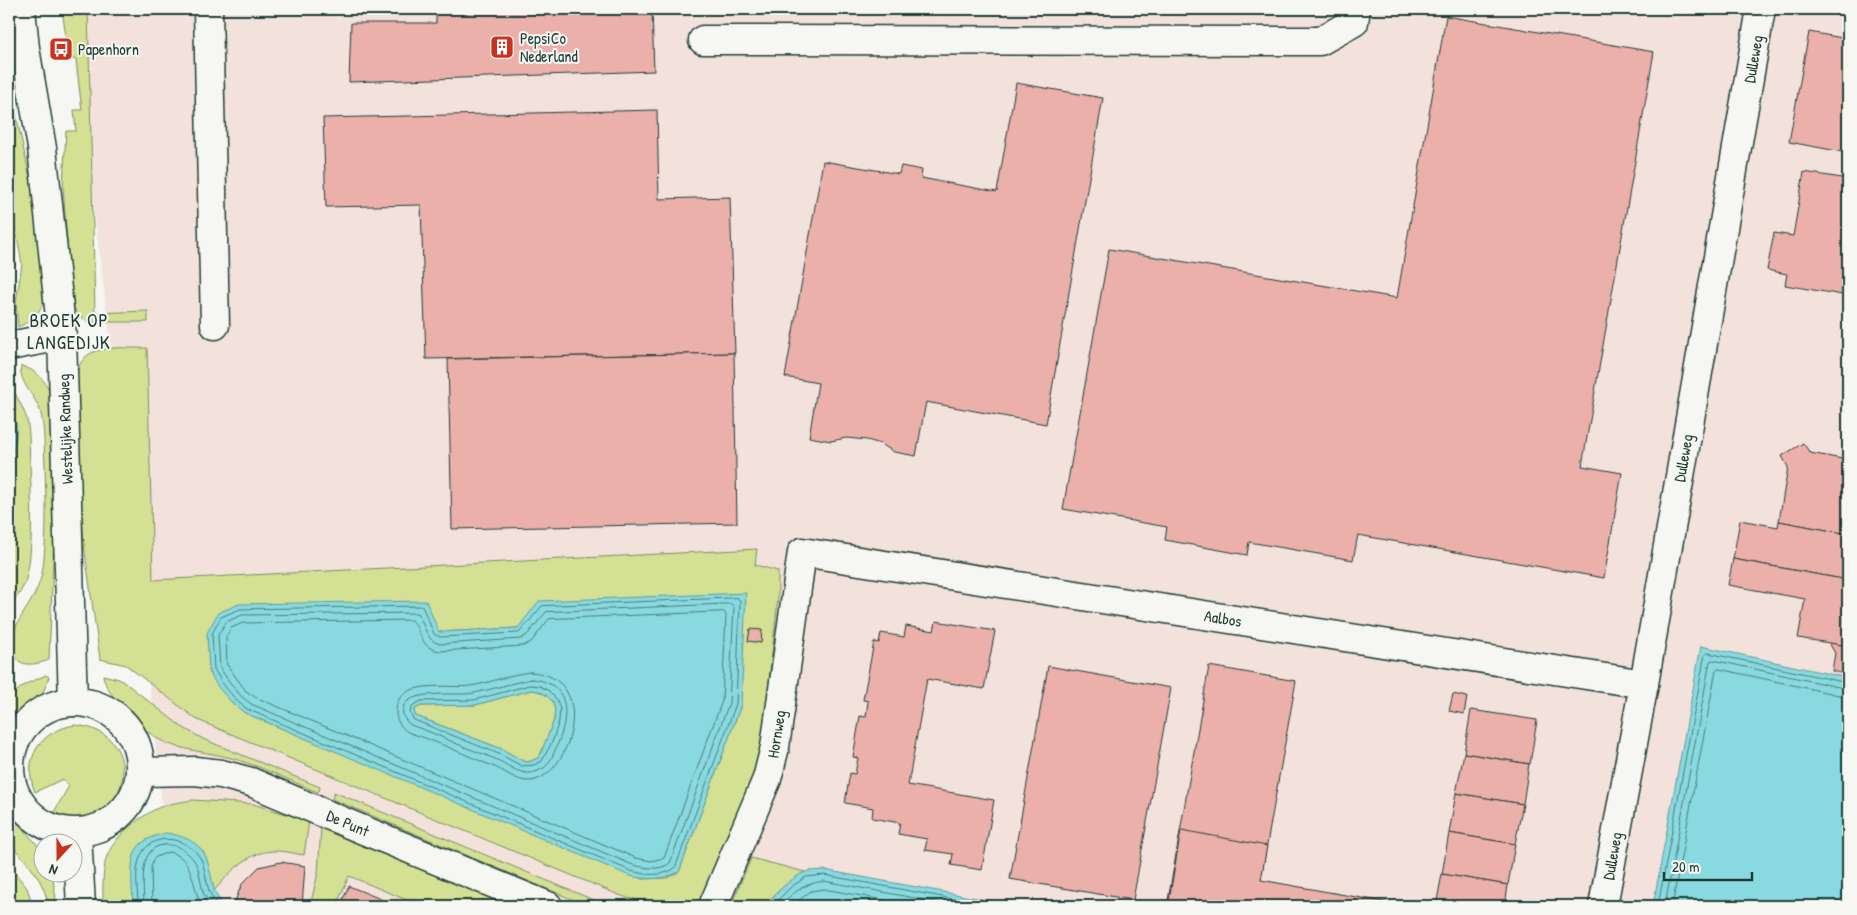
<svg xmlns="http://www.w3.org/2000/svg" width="1857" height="915" viewBox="0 0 1857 915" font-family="'Patrick Hand',sans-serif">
<rect width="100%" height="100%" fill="#f6f6f2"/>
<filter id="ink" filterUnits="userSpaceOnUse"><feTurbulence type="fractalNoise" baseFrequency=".02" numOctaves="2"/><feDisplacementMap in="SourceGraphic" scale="10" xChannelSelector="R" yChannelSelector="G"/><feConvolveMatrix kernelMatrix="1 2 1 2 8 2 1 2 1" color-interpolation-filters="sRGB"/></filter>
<g filter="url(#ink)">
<polygon fill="#f3e1dc" points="68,9 1848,9 1848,906 172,906 129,484"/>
<g fill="#d4e093" stroke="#7a8e64" fill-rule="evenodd">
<polygon points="62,9 88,9 95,313 148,311 148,322 88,322 77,314 74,308 69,271 63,185 66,131 76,131 74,110 82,110 76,59 69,59"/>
<polygon points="1047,9 1176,9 1176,10 1051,11"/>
<path d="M9,83L32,187L45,296C42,312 32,321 18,327L16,302L22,264L9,192Z"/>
<path d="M147,348L153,580L757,549L755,565L778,571V599L760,761L703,903L699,906H688L661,901L631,899L619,895L207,724L196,719L126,665L100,659L84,545L81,495L77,374C82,341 121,349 147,348ZM223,611L439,632L518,628L741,705L679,872L667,878L643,879L245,713C230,702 219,688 209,672L218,613Z"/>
<path d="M21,366C35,369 45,380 50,392L55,512L49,660C41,663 24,668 17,659C0,637 28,611 36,591C41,581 43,570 44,558C47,528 46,498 45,467C44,450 45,431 41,414C38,398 18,383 21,366Z"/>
<path d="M9,378C13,393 23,405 27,420C30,434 29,448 30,462C31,494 35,556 24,585C20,594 14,601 9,608V540L13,525L12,460L16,431L13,417L9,420Z"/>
<polygon points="46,675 49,677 43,693 9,729 9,697 26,684"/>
<path d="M103,675L119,679L128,685L182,727L203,739L320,787L319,791L317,792C289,780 260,766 231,758C210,752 177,750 160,740C144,732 104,694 103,675Z"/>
<polygon points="531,690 538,691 546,695 553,702 555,710 554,720 541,753 538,758 528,762 523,761 502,749 416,716 414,712 415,709 421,706 475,705"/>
<path d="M75,725C156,733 124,845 54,812L69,786L63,779L35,792C21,759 41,730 75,725Z"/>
<polygon points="334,792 608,906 588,906 332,799"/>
<path d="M193,800L253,804L309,821L304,855C296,854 286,851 277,851C249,850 231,871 214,891L205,856L154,836L138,847L133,863V906H103C103,891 102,874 106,859C112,838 139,817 158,808C168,803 182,802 193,800Z"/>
<path d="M9,813L42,850V872L52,873L57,906H48C45,880 26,861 9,843Z"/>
<polygon points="321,828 508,906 421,906 349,876 336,906 310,906 318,873"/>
<path d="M751,858L805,872C790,881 775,891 766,906H731Z"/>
<polygon points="9,865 27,888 33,906 21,906 16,902 9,906"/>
</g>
<g fill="#89dae0" stroke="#5f9b9b" fill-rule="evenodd">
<path d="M13,417C21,428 13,446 12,459C10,485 20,516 9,540V420Z"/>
<path d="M746,593L741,705L679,872C662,880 648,880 630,876L245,713L233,704L218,687L209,672L207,633L218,613L239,604L426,601L439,632L518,628L539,601ZM531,690L538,691L546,695L553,702L555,710L554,720L541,753L538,758L528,762L523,761L502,749L416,716L414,712L415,709L421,706L475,705Z"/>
<polygon points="1701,646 1848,678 1848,906 1653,906"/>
<path d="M166,833C181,835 200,842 206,857C210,867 211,878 214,889C216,895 220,901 223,906H133C133,891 128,860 138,847C144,839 157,835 166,833Z"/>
<path d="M824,870L1019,906H766C773,895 792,877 805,872C810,870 818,871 824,870Z"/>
</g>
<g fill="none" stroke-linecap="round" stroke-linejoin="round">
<g stroke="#497c79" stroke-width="1">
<path d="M738,598L740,601L736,704L675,868C662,877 646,875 631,871L247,709L237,701L223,684L214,669L212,634L221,617L240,609L422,606L434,634L440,637L519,633L542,606Z"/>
<path d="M731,604L734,607L729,703L670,863C660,871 646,868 633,865L251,704L241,696L228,680L220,668L218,635L226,622L242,615L417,613C425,623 425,641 440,644L521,639L527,635L546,612Z"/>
<path d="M724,612L726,615L722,701L664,858L651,861L636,858L255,697L246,691L227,665L226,637L231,628L243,623L412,620C422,632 420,649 440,651L523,646L531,642L549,619Z"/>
<path d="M530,672C603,675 569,783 527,781C514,780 504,770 492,766C466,755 436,741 410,733C402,729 396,722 396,712C395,677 449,689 470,686C491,683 510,674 530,672Z"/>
<path d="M531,679C573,682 569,719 556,748C553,755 550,763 544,768C540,770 534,773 530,773C517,774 506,763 495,759C482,753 468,749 455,743C441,737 427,730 413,726C408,724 405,720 403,715C397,686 459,697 474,693C493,689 512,683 531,679Z"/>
<polygon points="530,685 540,686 549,691 557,700 560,709 559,721 553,740 542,761 534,765 522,766 499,754 414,720 410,713 412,706 421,701 474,700"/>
<path d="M138,906C138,893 135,877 138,864C144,832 182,833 199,856C206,866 205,882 210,893C212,898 215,902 218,906"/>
<path d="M144,906C144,885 136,841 171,845C179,846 188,852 193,859C200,867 200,882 203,892C205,897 208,902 210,906"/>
<path d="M152,906L151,867L154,858L168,852C195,856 191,887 202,906"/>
<polyline points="772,906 791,887 806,877 824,875 991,906"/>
<path d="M779,906C795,892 802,884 824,881L957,906"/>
<polyline points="791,906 811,891 824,889 917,906"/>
<polyline points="1658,906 1705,654 1708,653 1848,683"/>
<polyline points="1665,906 1710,661 1713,660 1848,689"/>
<polyline points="1672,906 1716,670 1719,669 1848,697"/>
</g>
</g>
<g fill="#ebb0aa" stroke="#1f3d34">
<polygon points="436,9 652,9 654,71 349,82 351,23 436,23"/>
<polygon points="1446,16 1654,52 1582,466 1622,473 1604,578 1358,535 1353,560 1249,542 1247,555 1165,540 1167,527 1063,509 1109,249 1397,298"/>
<polygon points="1809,32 1848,39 1848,153 1789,142"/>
<polygon points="1016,83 1103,98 1046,424 926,402 916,456 894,452 881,444 867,440 846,438 831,441 809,437 818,383 785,377 823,161 899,174 901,166 922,170 921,178 997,192"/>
<polygon points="657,110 659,199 730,197 735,353 426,359 421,205 326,207 323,118"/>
<polygon points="1804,172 1848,179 1848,296 1785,285 1787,274 1767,270 1774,233 1793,236"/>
<polygon points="734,353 737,523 452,529 448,359"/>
<polygon points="1803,443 1810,453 1848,460 1848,534 1779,521 1788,467 1782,456"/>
<polygon points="1740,520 1778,527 1779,521 1848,534 1848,580 1733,559"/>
<polygon points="1733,559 1848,580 1848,646 1798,638 1805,599 1728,585"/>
<polygon points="936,621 995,631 984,689 927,679 908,785 994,800 982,870 951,865 953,854 925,850 927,839 898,834 900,823 872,818 873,808 845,803 850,773 855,774 858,758 853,757 860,716 866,717 868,701 863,700 874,642 879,643 881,633 904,637 906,626 934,631"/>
<polygon points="750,629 762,630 761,643 748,641"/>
<polygon points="1829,643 1848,646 1848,675 1832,671 1835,653"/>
<polygon points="1048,666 1171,688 1133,900 1010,879"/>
<polygon points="1209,666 1296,681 1256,906 1167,906"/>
<polygon points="1453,694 1467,697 1464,714 1449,711"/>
<polygon points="1471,710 1537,720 1530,764 1464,753"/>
<polygon points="1464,753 1529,764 1523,804 1456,793"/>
<polygon points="1456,793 1523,804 1515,844 1449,833"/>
<polygon points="1181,830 1267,846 1261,880 1407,906 1168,906"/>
<polygon points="1449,833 1515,844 1508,885 1442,874"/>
<polygon points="281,862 305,866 302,906 233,906 242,884 259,867"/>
<polygon points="1442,874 1508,885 1505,906 1436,906"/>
<polygon points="349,886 395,905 394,906 340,906"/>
</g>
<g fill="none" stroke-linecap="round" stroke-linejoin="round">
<g stroke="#1f3d34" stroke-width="31">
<g id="minor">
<polyline points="21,9 25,48 42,148 62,336 73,702"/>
<polyline points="208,9 215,325"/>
<polyline points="703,40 1320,41 1354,22 1356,9"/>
<polyline points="9,346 62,336"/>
<circle cx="75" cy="767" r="65"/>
<polyline points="141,772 195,771 221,774 251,782 356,827 548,906"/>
<polyline points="77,834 81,906"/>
<polyline points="713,906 767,779 775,747 802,552 1644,684"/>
<polyline points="1603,906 1644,684 1761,9"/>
</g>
</g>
<use href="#minor" stroke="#f6f6f2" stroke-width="28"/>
</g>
</g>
<defs>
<g id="building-square" transform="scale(1.25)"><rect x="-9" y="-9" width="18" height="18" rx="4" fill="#c8321e" stroke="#f6f6f2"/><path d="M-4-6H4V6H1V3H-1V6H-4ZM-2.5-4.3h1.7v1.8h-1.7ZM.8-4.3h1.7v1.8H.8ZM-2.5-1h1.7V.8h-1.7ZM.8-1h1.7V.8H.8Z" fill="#fff"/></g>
<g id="bus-square" transform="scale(1.25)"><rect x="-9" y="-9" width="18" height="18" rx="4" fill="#c8321e" stroke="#f6f6f2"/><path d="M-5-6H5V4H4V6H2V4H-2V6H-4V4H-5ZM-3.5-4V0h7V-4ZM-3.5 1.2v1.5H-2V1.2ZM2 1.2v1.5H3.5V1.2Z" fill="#fff"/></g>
</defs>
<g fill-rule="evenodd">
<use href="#building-square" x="502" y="47"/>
<use href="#bus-square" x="61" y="49"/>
</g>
<g text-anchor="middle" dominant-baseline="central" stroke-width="4" stroke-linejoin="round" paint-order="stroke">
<g font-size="16" fill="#1f3d34" stroke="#f6f6f2" text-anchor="start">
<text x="520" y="38">PepsiCo<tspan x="520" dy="18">Nederland</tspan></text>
<text x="78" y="49">Papenhorn</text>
</g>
<g font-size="16" fill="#1f3d34" stroke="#f6f6f2">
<text transform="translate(1753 59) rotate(-80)">Dulleweg</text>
<text transform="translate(65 429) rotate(-92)">Westelijke Randweg</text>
<text transform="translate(1683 458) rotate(-80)">Dulleweg</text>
<text transform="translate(1223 618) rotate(9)">Aalbos</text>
<text transform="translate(776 734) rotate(-81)">Hornweg</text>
<text transform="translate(348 823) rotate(23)">De Punt</text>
<text transform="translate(1612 856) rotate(-80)">Dulleweg</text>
</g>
<g font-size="19" letter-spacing="1" fill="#1f3d34" stroke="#f6f6f2">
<text x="69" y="320">BROEK OP<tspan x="69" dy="22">LANGEDIJK</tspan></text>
</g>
</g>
<rect width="1857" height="915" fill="none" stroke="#f6f6f2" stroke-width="30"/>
<rect x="15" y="15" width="1827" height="885" fill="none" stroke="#1f3d34" stroke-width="2" filter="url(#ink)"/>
<g transform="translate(58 858) rotate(201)"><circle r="24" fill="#f6f6f2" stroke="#a0aca6"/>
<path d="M0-4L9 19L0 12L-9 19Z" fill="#c8321e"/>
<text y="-8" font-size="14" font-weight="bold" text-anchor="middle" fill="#1f3d34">N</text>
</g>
<path d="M1664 872v8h88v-8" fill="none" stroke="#1f3d34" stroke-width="2.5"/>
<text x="1672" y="872" font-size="15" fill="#1f3d34" stroke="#f6f6f2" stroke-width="4" paint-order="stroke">20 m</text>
</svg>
